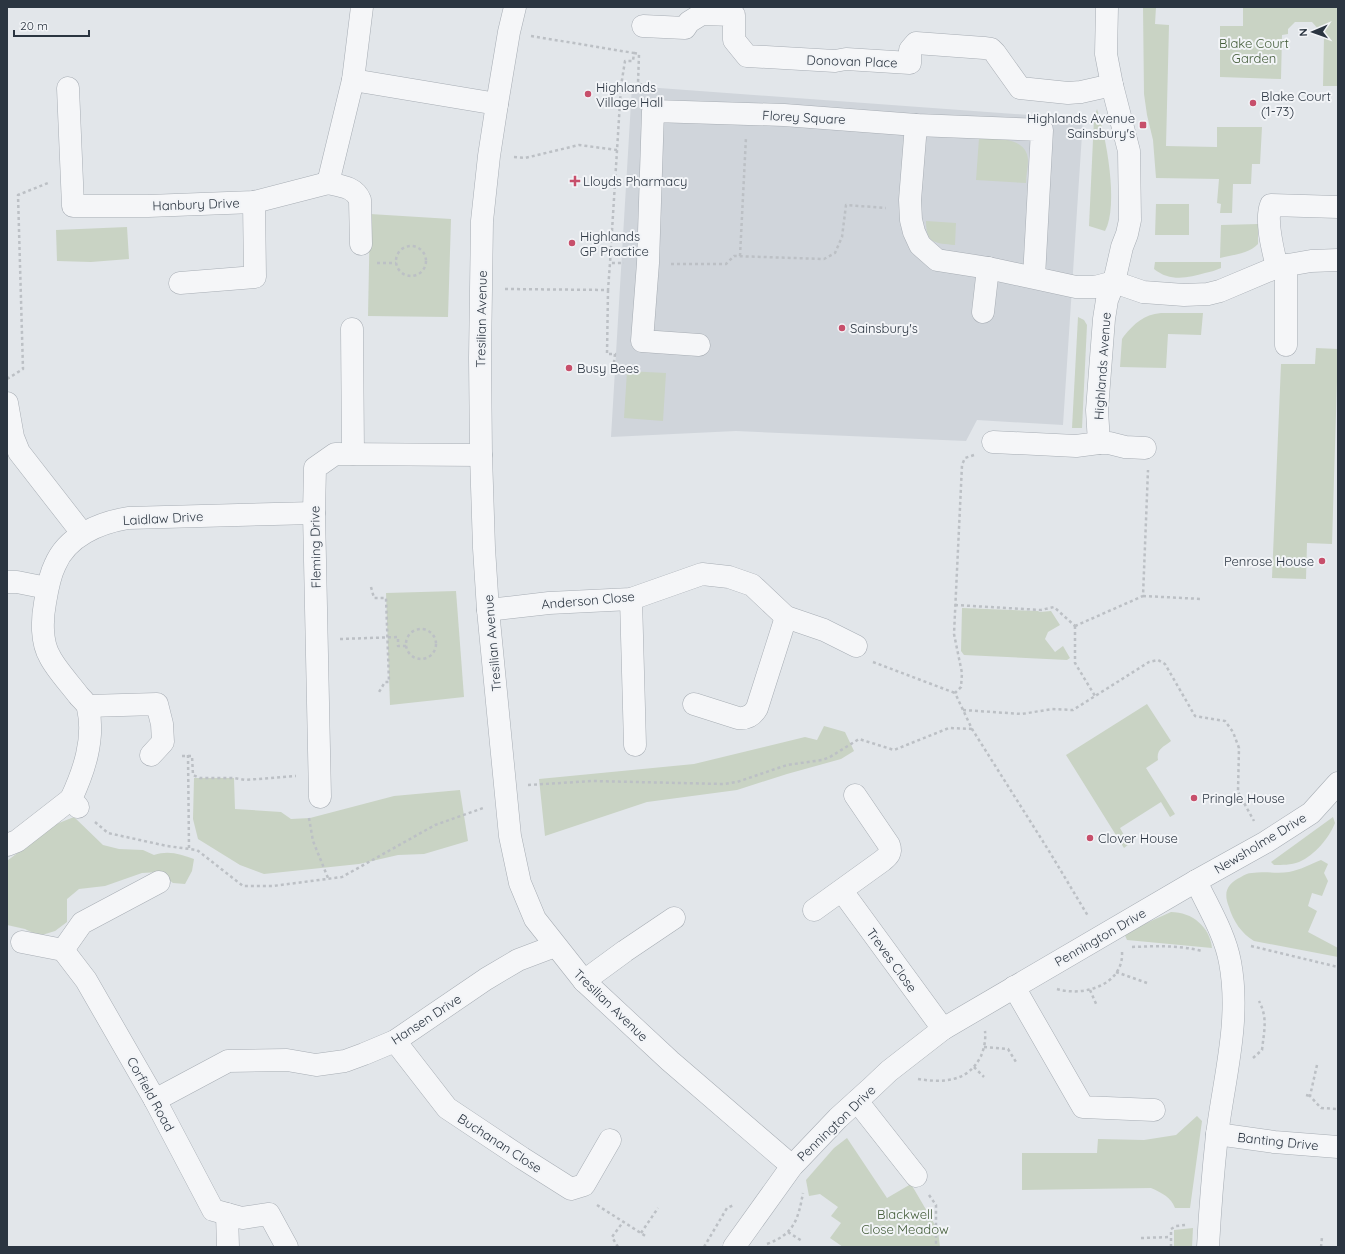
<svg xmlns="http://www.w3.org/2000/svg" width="1345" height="1254" viewBox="0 0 1345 1254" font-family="Quicksand,sans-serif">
<rect width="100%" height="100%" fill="#e2e6ea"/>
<polygon fill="#d0d5db" points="632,86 1083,119 1063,425 977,420 966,441 736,431 611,437"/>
<g fill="#c9d3c4">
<polygon points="1143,7 1156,7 1155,24 1169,25 1166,146 1217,147 1217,127 1262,127 1260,164 1252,164 1251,184 1233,184 1232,213 1220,213 1221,204 1217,203 1219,179 1156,178 1153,140 1147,115 1144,94"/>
<polygon points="1243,7 1338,7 1338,86 1323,86 1324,36 1319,36 1319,30 1312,22 1295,22 1288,29 1288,34 1282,35 1281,79 1220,77 1220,26 1243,26"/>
<path d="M1097,109C1106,136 1119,205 1105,231L1089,226L1094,118Z"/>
<path d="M979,138C995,139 1027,136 1028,160C1028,168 1026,175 1026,183L976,180Z"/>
<polygon points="1156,204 1189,204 1189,235 1155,235"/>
<polygon points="370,214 451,219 448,317 368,316"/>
<path d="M926,221L956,223L955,245C935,243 926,244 926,221Z"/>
<path d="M1258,224V244C1249,254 1232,255 1220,258L1221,225Z"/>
<polygon points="127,227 129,259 91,262 57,261 56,230"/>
<path d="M1155,262H1221V268C1216,270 1211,272 1205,273C1188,278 1170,282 1154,269Z"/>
<path d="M1161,313H1203L1201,335L1168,334L1166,368L1120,367L1122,339L1124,336C1135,323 1143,315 1161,313Z"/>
<polygon points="1078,317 1084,320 1087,325 1082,428 1072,428"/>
<polygon points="1316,348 1338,349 1332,544 1307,543 1306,579 1272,578 1281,364 1315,364"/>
<polygon points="627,371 666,373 663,421 624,418"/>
<polygon points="456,591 464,697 390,705 386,593"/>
<polygon points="962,608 1038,611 1040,612 1051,611 1060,625 1048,632 1045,639 1055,652 1063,646 1070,658 1067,660 964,655 961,651"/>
<path d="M1147,704L1171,741C1163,747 1156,750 1158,760L1146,768L1175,814L1170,817L1161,802L1120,828L1129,844L1124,848L1066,755Z"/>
<polygon points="824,726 845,732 854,751 841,759 787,774 737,790 647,802 545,836 539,779 694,764 805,737 817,740"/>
<polygon points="194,778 234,778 235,809 281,812 291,819 310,818 394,796 460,790 468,841 424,854 398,855 359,864 264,874 240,865 198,839 193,819"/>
<path d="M74,817L103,845L119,849L143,850L154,855C168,850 181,854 194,859L192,871L185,884L173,883L159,872L142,873L105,886L79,889L67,899V922L55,931L39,936L25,929L7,925V861L54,825Z"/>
<path d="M1333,817L1335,823C1329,838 1315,855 1299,862C1291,865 1282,865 1274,865L1271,862Z"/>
<path d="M1321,860L1328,864L1324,873L1328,881L1322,896L1312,893L1308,906L1317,911L1308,932L1338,948V957L1254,941C1242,934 1233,921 1229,907C1223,892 1227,884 1241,877C1244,875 1248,873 1252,873C1264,871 1277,874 1289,872C1300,870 1311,864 1321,860Z"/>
<path d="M1171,912C1192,912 1210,927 1212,948L1127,940L1124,933Z"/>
<path d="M1197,1116L1202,1121L1190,1208H1175C1171,1197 1162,1193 1151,1188L1022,1190V1153H1097L1098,1139L1144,1140L1176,1135Z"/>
<polygon points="847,1138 887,1198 911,1184 938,1230 940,1247 843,1247 830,1238 841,1223 831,1216 838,1207 820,1194 809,1196 806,1180 834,1148"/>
<polygon points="1193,1228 1192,1247 1174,1247 1174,1230"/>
</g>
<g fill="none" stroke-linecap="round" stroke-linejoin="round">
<g stroke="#a7adb4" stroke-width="23">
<g id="minor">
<polyline points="515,7 509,32 497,104 489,156 482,221 480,358 481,455 484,548 488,610 510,836 520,883 535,919 584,981 670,1061 792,1166"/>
<polyline points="643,26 685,28 689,22 702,14 734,15 734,40 747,56 835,61 846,59 910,63 910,50 916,43 984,48 991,49 995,53 1020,88 1068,93 1081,92 1112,85"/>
<polyline points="353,80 362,7"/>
<polyline points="68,88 73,206 148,206 254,202 328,183 353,80 497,104"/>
<polyline points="916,125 910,200 911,220 914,232 920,245 937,260 988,268 1076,287 1095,287 1114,282"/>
<path d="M328,183C341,186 355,187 360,200L361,244"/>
<path d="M1277,267C1273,251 1265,220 1271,205L1338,207"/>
<polyline points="1114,282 1143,292 1184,295 1208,294 1220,291 1277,267 1311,261 1338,260"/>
<polyline points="180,283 255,277 254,202"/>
<polyline points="983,312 988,268"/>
<polyline points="352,329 353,454"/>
<polyline points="699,345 642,341 648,263 653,111 784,115 916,125 1042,130 1034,277"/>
<polyline points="1286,345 1286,265"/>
<polyline points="7,403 13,437 19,452 82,533"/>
<polyline points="993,442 1076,446 1099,443 1097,410 1104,319 1107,300 1114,282 1122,247 1127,234 1130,220 1129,151 1112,85 1106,54 1107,7"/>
<polyline points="1099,443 1109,443 1125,447 1145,448"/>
<polyline points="7,582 17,582 47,588"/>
<polyline points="631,599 635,745"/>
<polyline points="488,610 549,603 631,599 702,574 729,577 752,585 786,617 824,630 856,646"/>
<path d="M694,704L738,718C747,719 753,715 757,708L786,617"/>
<polyline points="88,706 157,704 162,724 163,742 151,755"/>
<polyline points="320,797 314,513 315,468 335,454 481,455"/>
<path d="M78,807L71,799C84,771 95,739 88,708C87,704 82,699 79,696C70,684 56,669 50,657C41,642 42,619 45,603C47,591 49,577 55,565C67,536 99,523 128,518L314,513"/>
<polyline points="7,845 17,841 71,799"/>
<path d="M1196,881C1208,907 1225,934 1230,962C1241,1020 1224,1078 1217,1135C1213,1172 1210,1210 1208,1247"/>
<polyline points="842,891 943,1029"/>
<path d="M814,910L882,861C888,856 892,853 889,845L855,795"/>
<polyline points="22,942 63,950 86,980 155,1100 213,1210 242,1218 269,1214 287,1247"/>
<polyline points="63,950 82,923 159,882"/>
<polyline points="584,981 625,951 674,918"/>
<polyline points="1014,987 1083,1107 1154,1110"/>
<polyline points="395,1041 447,1108 522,1158 571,1189 584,1185 610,1140"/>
<polyline points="155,1100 228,1061 287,1060 316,1065 345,1061 364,1054 395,1041 486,979 518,960 555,946"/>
<polyline points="857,1101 916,1176"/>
<polyline points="1217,1134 1274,1142 1338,1147"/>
<polyline points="227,1214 228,1247"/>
<polyline points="734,1247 792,1166 798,1160 838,1118 870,1089 889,1071 943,1029 1196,881 1266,842 1311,813 1338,783"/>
</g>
</g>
<g stroke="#bcc0c5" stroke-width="2.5" stroke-dasharray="3 3" stroke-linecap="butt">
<polyline points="531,36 634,53 633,61 625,61 621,86 610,263"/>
<polyline points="634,53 639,54 638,84 657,85"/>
<polyline points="514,157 525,158 579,145 617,150"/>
<circle cx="411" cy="261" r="15"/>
<polyline points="740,256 746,137"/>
<polyline points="377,263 396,263"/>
<polyline points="671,264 726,264 734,256 824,259 835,253 842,237 846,205 886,208"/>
<polyline points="505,289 608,290 610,263 624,263"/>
<polyline points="608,290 607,354 615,354 613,371"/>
<polyline points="7,379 23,369 18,195 48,183"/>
<polyline points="974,455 965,458 962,465 954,634 962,673 961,687 955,693 972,729 1049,851 1088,916"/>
<polyline points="371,587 374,598 386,598 389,682 385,682 379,692"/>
<polyline points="1143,596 1202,599"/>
<polyline points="955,605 1041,610 1054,607 1075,626"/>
<polyline points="1075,626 1143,596 1148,470"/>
<polyline points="1075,626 1075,663 1095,696"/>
<circle cx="421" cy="644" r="15"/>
<polyline points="340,639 398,637 398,646 406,646"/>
<polyline points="873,662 955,693"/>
<polyline points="963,710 1022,714 1052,709 1073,710 1149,662 1158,660 1165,664 1195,716 1225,721 1233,732 1239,748 1238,792 1254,821"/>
<polyline points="188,755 189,849"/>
<polyline points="182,756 192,756 193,775 200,778 234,778 245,780 296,776"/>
<polyline points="528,785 592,781 724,784 737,782 787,765 822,760 830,757 859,739 894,750 949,728 972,729"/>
<polyline points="309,818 313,841 328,878"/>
<polyline points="95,822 108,833 167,846 197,850 243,886 273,886 342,877 435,825 483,808"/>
<polyline points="1251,946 1338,967"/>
<path d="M1132,947C1156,946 1178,945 1202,951"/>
<polyline points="1116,972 1147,983"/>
<path d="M1057,989C1083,997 1124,985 1122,952"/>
<polyline points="1090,990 1097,1006"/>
<polyline points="984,1047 1008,1049 1016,1062"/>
<path d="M1253,1058L1262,1050C1264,1031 1268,1018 1259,1001"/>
<polyline points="1317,1065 1310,1096 1321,1108 1338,1109"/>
<polyline points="974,1067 984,1077"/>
<path d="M918,1079C944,1083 968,1082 981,1056C984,1049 986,1040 985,1031"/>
<polyline points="1306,1095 1310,1096"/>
<polyline points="929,1195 936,1205 936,1247"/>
<polyline points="597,1205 647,1237"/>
<polyline points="788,1232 802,1241"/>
<polyline points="641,1233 658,1208"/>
<polyline points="1141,1238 1171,1237"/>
<path d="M767,1244C794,1234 798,1220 803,1193"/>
<polyline points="618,1247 612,1237 623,1222"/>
<polyline points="704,1247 727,1208 734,1205"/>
<polyline points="1171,1247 1171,1229 1176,1226 1185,1225"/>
<polyline points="1321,1247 1322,1237"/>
</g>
<use href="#minor" stroke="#f5f6f8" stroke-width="22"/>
</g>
<g fill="#c74f6b" stroke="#f2f4f7" stroke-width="1.5">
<circle cx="588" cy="94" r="4"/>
<circle cx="1253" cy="103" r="4"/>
<rect x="1139" y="121" width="8" height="8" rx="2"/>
<path d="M573 175h4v4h4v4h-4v4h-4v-4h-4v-4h4z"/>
<circle cx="572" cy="243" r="4"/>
<circle cx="842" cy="328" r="4"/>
<circle cx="569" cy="368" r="4"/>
<circle cx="1322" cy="561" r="4"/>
<circle cx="1194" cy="798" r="4"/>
<circle cx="1090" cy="838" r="4"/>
</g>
<g text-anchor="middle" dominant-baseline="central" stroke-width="4" stroke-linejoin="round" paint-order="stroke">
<g font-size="13" fill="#435c39" stroke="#f2f4f7">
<text x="1254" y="43">Blake Court<tspan x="1254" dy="15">Garden</tspan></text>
<text x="905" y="1214">Blackwell<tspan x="905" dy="15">Close Meadow</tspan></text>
</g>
<g font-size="13" fill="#2b3541" stroke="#f2f4f7">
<text transform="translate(852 61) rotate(2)">Donovan Place</text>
<text transform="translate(804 117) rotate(3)">Florey Square</text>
<text transform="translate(196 204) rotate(-2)">Hanbury Drive</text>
<text transform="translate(481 319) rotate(-89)">Tresilian Avenue</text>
<text transform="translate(1102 366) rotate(-86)">Highlands Avenue</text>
<text transform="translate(163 518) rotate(-3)">Laidlaw Drive</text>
<text transform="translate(315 547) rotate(-91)">Fleming Drive</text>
<text transform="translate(588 600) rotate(-5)">Anderson Close</text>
<text transform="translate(492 643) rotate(-95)">Tresilian Avenue</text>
<text transform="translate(1260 843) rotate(-31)">Newsholme Drive</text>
<text transform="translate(1100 937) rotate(-30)">Pennington Drive</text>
<text transform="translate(892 960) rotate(54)">Treves Close</text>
<text transform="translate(611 1005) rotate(44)">Tresilian Avenue</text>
<text transform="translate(426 1019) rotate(-33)">Hansen Drive</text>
<text transform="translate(151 1094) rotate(61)">Corfield Road</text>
<text transform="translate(836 1123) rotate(-44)">Pennington Drive</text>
<text transform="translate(1278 1141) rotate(6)">Banting Drive</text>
<text transform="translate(500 1143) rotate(33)">Buchanan Close</text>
</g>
<g font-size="13" fill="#2b3541" stroke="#f2f4f7" text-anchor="start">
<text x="596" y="87">Highlands<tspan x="596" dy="15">Village Hall</tspan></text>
<text x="1261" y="96">Blake Court<tspan x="1261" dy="15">(1-73)</tspan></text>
<text x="1135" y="118" text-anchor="end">Highlands Avenue<tspan x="1135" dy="15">Sainsbury's</tspan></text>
<text x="583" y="181">Lloyds Pharmacy</text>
<text x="580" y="236">Highlands<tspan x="580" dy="15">GP Practice</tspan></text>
<text x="850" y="328">Sainsbury's</text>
<text x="577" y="368">Busy Bees</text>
<text x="1314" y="561" text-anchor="end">Penrose House</text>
<text x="1202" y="798">Pringle House</text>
<text x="1098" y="838">Clover House</text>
</g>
</g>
<rect width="1345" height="1254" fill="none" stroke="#2b3541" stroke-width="16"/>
<g transform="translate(1313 32) rotate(268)" stroke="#f2f4f7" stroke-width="3" paint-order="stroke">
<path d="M0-3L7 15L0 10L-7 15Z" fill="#2b3541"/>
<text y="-6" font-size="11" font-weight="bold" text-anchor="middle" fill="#2b3541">N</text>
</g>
<path d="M14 30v6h75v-6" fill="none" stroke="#2b3541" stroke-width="2"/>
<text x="20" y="30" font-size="12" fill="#2b3541" stroke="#f2f4f7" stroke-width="3" paint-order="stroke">20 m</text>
</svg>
